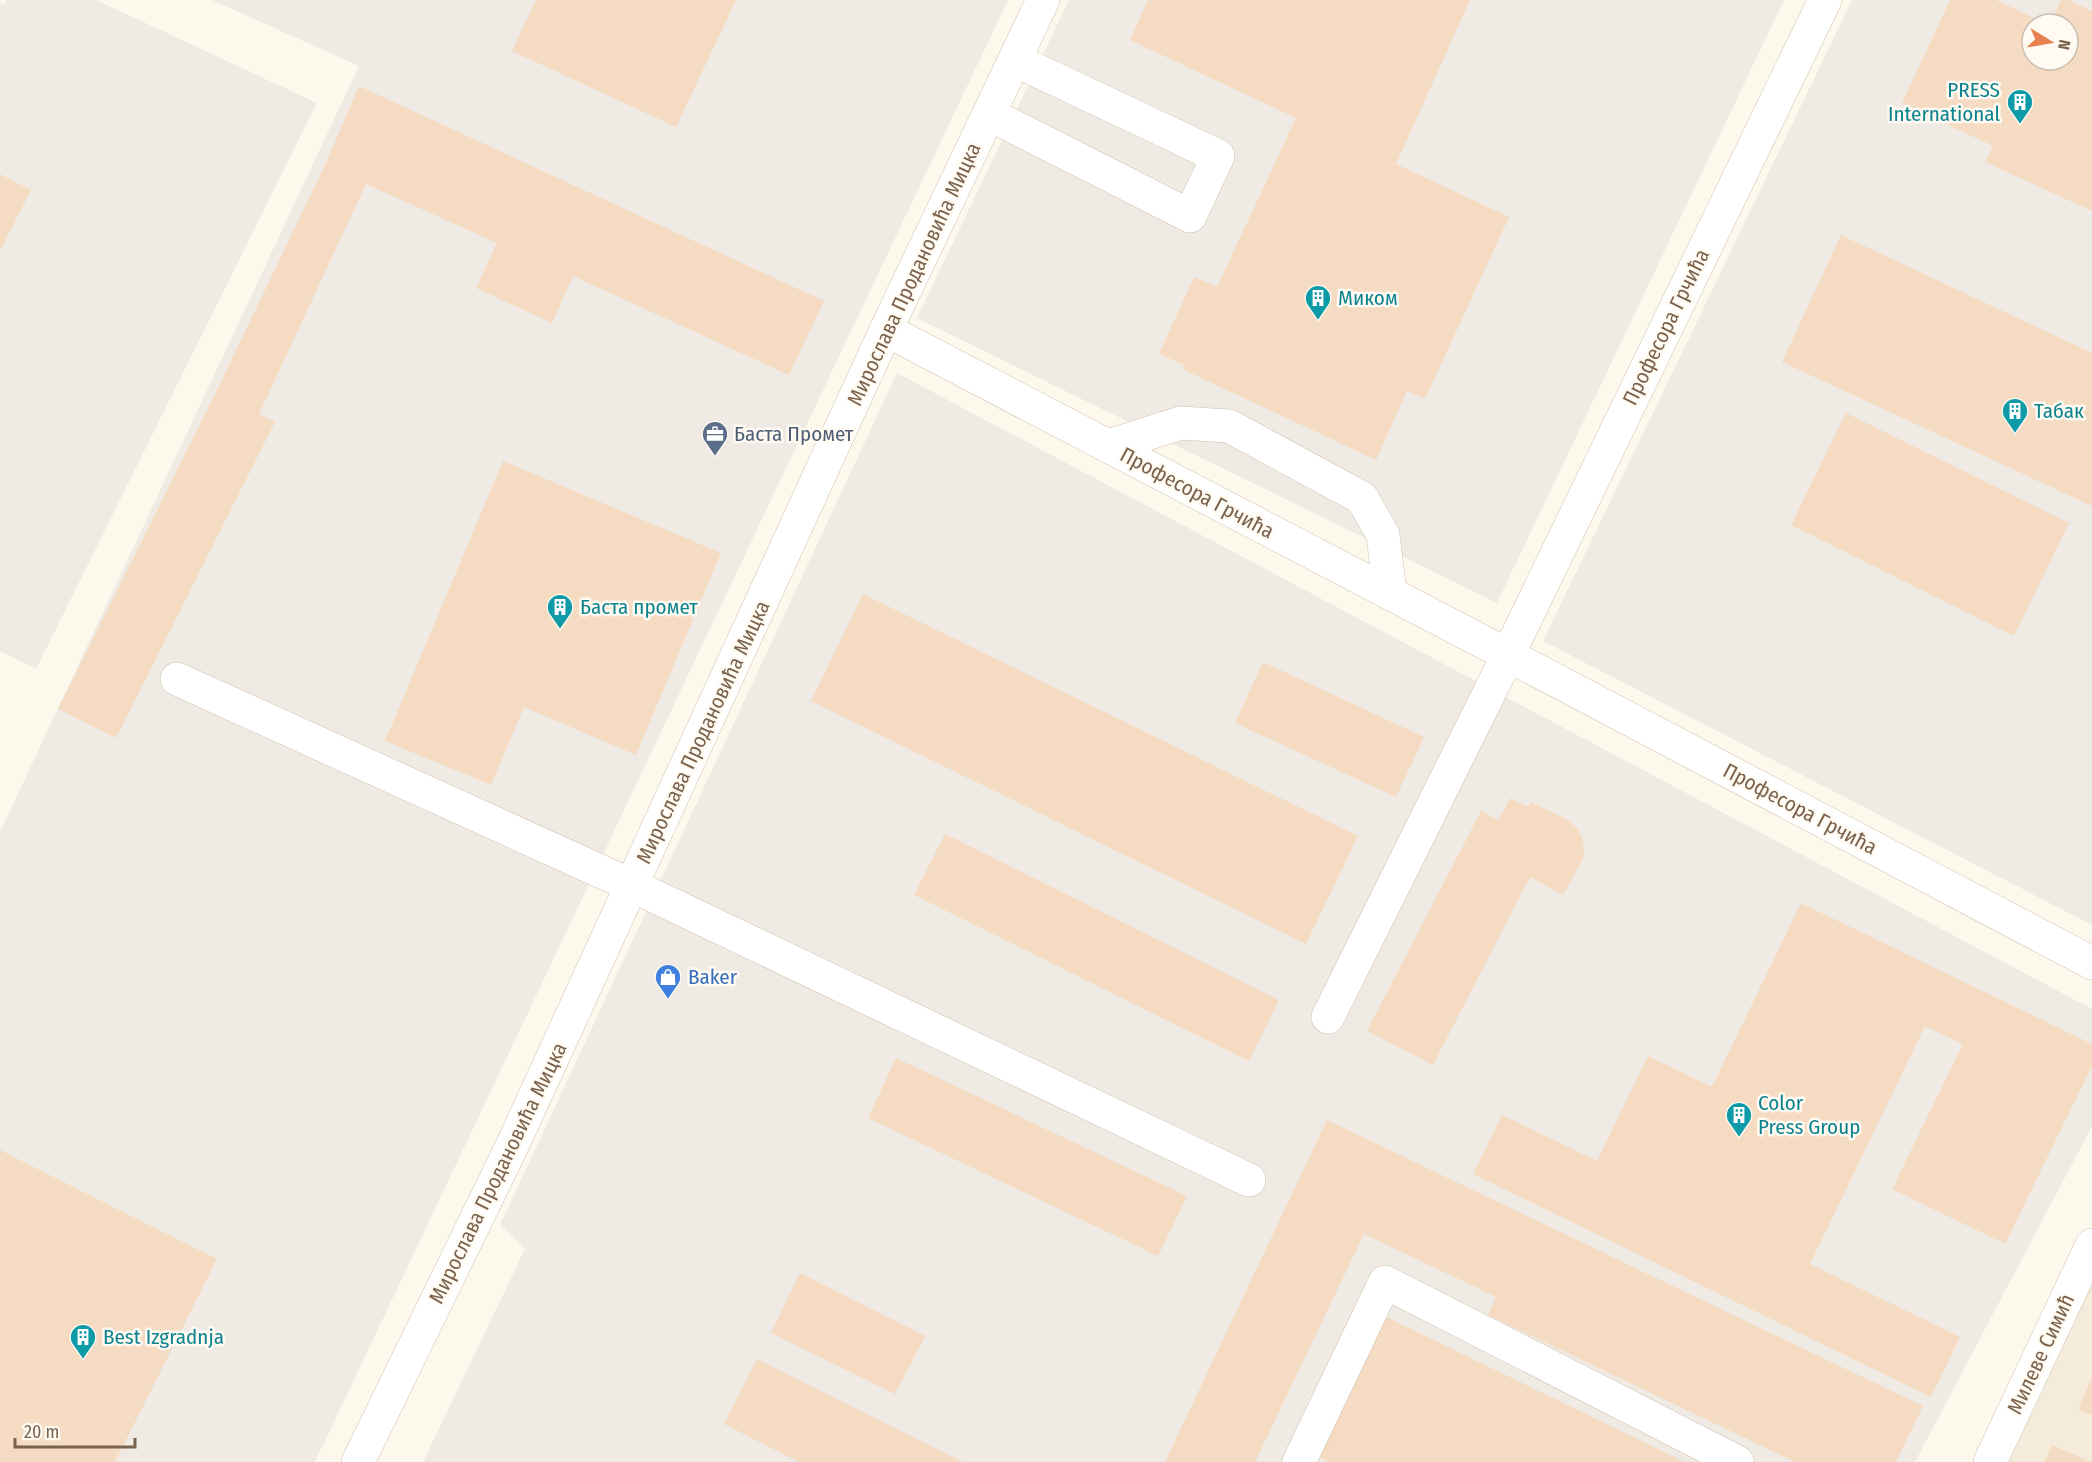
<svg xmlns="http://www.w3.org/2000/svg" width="2092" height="1462" viewBox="0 0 2092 1462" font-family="'Fira Sans Condensed',sans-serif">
<rect width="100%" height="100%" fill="#fdf8ec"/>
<polygon fill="#f5ebda" points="2092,1277 2092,1462 2007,1462"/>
<g fill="#efeae4" fill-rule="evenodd">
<polygon points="6,0 96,0 317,103 36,669 0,651 0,3 4,4"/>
<polygon points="212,0 1008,0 315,1462 0,1462 0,832 359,66"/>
<polygon points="1069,0 1784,0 1497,603 917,318"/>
<path d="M1852,0H2092V925L1543,641ZM2032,24H2068V60H2032Z"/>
<polygon points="897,373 2092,1009 2092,1126 1915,1462 423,1462 525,1249 500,1225"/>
</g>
<g fill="#f4dbc2">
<polygon points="536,0 736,0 676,127 512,51"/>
<polygon points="1148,0 1470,0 1396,164 1509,217 1425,399 1407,391 1376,460 1182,369 1184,365 1159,354 1194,277 1217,287 1296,118 1130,40"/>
<polygon points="1950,0 1996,0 2047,24 2032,24 2032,60 2068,60 2068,24 2050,24 2061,0 2068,0 2092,11 2092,211 1985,162 1993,146 1902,103"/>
<polygon points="359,86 824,301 789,375 573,276 552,323 476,288 497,243 366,184 259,414 275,422 116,738 58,709 216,392 325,165"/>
<polygon points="0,174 31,190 0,251"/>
<polygon points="1841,235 2092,353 2092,506 1782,362"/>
<polygon points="1846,413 2069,523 2014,636 1791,525"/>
<polygon points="503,461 721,553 636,755 524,707 491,785 385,741"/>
<polygon points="863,594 1358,836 1306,944 811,701"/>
<polygon points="1263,662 1424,737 1396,797 1235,723"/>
<polygon points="1510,798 1528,807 1531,802 1566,819 1576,827 1582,837 1584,848 1583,859 1563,895 1530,877 1433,1065 1367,1031 1481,811 1499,820"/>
<polygon points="945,834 1279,1000 1249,1061 914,895"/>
<polygon points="1801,903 2092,1044 2092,1066 2005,1244 1892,1189 1963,1044 1925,1026 1810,1264 1960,1337 1931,1397 1473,1174 1502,1115 1597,1161 1648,1056 1712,1087"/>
<polygon points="896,1058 1187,1196 1158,1256 868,1118"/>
<polygon points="1327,1120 1923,1406 1896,1462 1795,1462 1488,1315 1496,1297 1364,1234 1255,1462 1165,1462"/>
<polygon points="0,1150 217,1259 115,1462 0,1462"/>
<polygon points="800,1273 925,1336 895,1394 771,1333"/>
<polygon points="1382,1315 1685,1462 1329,1462 1315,1455"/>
<polygon points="757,1359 963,1462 799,1462 724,1424"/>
<polygon points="2092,1377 2092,1415 2078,1409"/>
<polygon points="2052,1445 2091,1462 2045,1462"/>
</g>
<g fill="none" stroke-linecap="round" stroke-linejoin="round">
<g stroke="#d1c2af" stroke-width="34">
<g id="minor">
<polyline points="989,114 1190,216 1218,156 1015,60"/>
<polyline points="886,330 1508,655 2092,963"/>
<polyline points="1108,446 1181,423 1229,426 1362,498 1383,535 1390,593"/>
<polyline points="177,679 633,886 1249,1180"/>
<polyline points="1328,1017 1508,655 1825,0"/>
<polyline points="358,1462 513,1144 886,330 1043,0"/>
<polyline points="1299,1462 1385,1282 1737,1462"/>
<polyline points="1990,1462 2092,1245"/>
</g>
</g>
<use href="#minor" stroke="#fff" stroke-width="33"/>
</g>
<defs>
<g id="building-pin" transform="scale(1.35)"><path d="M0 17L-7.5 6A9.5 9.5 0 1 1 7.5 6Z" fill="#0f9aa8" stroke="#fffbf3"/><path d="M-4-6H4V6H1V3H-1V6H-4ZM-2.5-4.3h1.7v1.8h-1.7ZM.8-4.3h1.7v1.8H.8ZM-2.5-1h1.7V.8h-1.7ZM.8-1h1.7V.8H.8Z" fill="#fff"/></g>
<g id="office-pin" transform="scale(1.35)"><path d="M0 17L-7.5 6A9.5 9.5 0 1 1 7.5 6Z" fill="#5c6f8a" stroke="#fffbf3"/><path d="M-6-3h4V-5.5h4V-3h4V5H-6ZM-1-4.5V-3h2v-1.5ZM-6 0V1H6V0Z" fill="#fff"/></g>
<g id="shop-pin" transform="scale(1.35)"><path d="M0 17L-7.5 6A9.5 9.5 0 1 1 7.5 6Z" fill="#3f7fe0" stroke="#fffbf3"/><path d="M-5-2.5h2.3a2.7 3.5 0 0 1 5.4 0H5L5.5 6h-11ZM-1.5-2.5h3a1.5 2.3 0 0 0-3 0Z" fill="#fff"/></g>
</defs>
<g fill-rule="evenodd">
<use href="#building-pin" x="2020" y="102"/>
<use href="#building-pin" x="1318" y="298"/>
<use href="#building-pin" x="2015" y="411"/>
<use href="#office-pin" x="715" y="434"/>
<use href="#building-pin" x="560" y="607"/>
<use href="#shop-pin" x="668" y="977"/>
<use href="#building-pin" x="1739" y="1115"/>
<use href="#building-pin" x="83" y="1337"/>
</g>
<g text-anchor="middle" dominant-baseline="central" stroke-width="5" stroke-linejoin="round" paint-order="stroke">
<g font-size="21" fill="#0d838f" stroke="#fffbf3" text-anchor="start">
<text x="2000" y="90" text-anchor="end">PRESS<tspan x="2000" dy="24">International</tspan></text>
<text x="1338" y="298">Миком</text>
<text x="2034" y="411">Табак</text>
<text x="580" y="607">Баста промет</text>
<text x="1758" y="1103">Color<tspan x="1758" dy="24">Press Group</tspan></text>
<text x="103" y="1337">Best Izgradnja</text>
</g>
<g font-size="21" fill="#7b624c" stroke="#fffbf3">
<text transform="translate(914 274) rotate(-65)">Мирослава Продановића Мицка</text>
<text transform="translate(1666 327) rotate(-64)">Професора Грчића</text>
<text transform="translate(1197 493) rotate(28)">Професора Грчића</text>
<text transform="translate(703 732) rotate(-65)">Мирослава Продановића Мицка</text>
<text transform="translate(1800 809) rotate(28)">Професора Грчића</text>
<text transform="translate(498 1173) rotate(-64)">Мирослава Продановића Мицка</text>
<text transform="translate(2041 1354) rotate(-65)">Милеве Симић</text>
</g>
<g font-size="21" fill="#4e5e75" stroke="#fffbf3" text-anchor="start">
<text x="734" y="434">Баста Промет</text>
</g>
<g font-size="21" fill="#366cbe" stroke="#fffbf3" text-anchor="start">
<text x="688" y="977">Baker</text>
</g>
</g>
<g transform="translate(2050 42) rotate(101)"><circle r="28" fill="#fffbf3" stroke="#cabeb0" stroke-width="1.5"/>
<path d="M0-4.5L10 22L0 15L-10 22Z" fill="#e9814f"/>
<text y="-9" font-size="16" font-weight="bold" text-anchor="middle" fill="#7b624c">N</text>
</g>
<path d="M15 1438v9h120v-9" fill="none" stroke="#7b624c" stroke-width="3"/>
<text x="24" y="1438" font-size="18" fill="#7b624c" stroke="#fffbf3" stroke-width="4.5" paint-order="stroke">20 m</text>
</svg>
